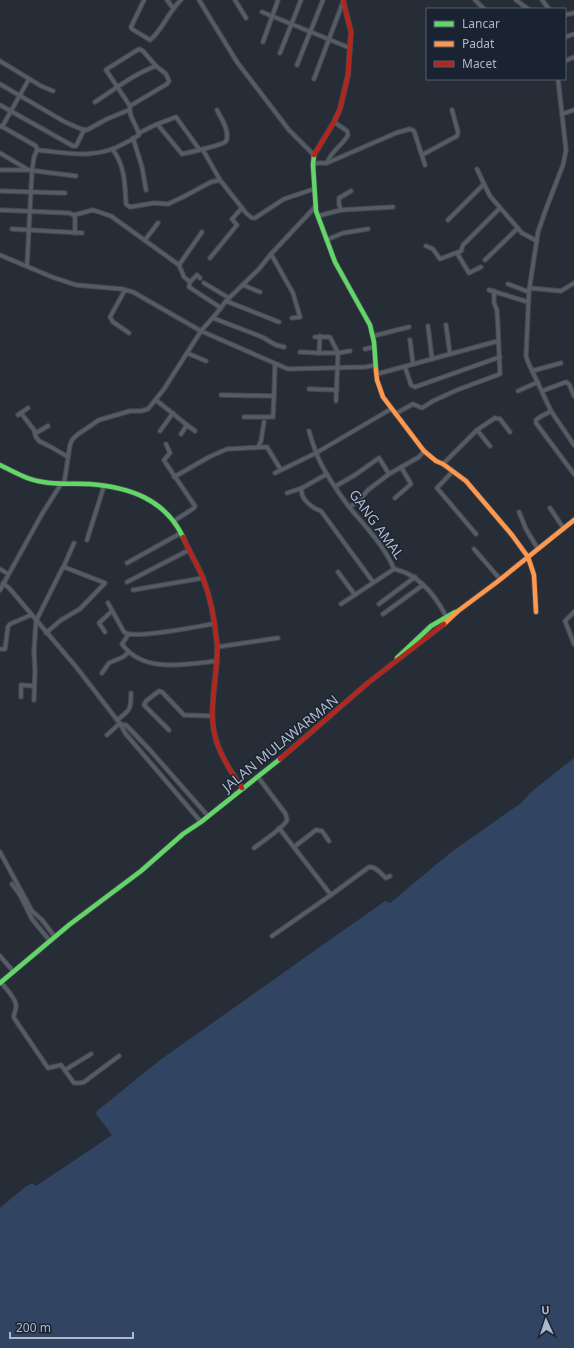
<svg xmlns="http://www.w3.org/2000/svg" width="574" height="1348" viewBox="0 0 574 1348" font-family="'Noto Sans',sans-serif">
<rect width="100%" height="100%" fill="#262d37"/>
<polygon fill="#314462" points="574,758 574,1348 0,1348 0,1208 25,1187 32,1183 36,1186 112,1135 96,1114 97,1111 160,1060 385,901 390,903 450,853 521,803 531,792"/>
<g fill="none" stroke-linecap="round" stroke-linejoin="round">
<g stroke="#43474f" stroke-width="5.5">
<g id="street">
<path d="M144,0L131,27L132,29L150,40C161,32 169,11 181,0"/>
<polyline points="167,0 173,8"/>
<polyline points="199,0 237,62 289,130 314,155"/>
<polyline points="235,0 246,18"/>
<polyline points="475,0 484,9"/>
<polyline points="516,0 528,9"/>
<polyline points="542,0 549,9"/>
<polyline points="262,12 350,48"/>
<polyline points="565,15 574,13"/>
<polyline points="565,37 574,34"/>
<polyline points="263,42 278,0"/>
<polyline points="280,53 301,0"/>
<polyline points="0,61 41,86 53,91"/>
<polyline points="565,61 574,57"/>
<polyline points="297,65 323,0"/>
<polyline points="314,79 343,2"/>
<polyline points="558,79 566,150 563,165 546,209 538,232 529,291 526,356 528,362 551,411 574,445"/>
<polyline points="0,84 65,122 81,129 87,130 107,119 129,110"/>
<path d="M95,102C115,89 134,74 156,66L166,74L169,81L167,84L130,106"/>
<polyline points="0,105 73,146 76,146 84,130"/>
<polyline points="130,106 106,70 107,69 139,49 143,51 156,66"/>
<polyline points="562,114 574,110"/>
<path d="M158,125L182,154C187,153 222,145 225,142C227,141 227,139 227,137C228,128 221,118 217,110"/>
<polyline points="1,126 36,146 37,150"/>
<polyline points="2,127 29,79"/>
<polyline points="139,133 155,125 176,117 199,149"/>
<polyline points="133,138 142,167 146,190"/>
<path d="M37,150C69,153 96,160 125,143C130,141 135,138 139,135C137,124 128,117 130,106"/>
<path d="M113,150C125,166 125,185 126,204L130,207L154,203L168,204L183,197L211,182L220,180L246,213L252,218H255L284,199L314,189"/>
<polyline points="203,150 220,180"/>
<polyline points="0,153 27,169"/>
<polyline points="422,155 457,136 458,132 452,110"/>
<path d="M327,163C331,151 342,146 348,135L347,131L334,122"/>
<polyline points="313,165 318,163 327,163 396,133 410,129 414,131 425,165"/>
<polyline points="477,169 484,184"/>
<polyline points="0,170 28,170 76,176"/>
<polyline points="0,191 65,193"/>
<polyline points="0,210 69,213 74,215"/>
<polyline points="341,210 339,204 339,198 351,191"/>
<polyline points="74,215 93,210 111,216 179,265 184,277 190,282 189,287 221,308"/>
<polyline points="74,215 75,218 75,233"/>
<polyline points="318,216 341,210 393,207"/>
<polyline points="448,220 484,184 490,196 522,233 537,241"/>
<polyline points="12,229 82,233"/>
<polyline points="145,240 158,223"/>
<polyline points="326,240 343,233 368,229"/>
<polyline points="426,246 433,249 440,259 461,251 463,245 500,208"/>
<polyline points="457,253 469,273 481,267"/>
<polyline points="271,254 293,293 300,317 292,318"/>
<polyline points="0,255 52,277 76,285 122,289 133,292 201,331 288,369 365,367 376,365"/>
<polyline points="210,258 237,225 232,219 242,208"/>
<polyline points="485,260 518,228"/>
<polyline points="179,265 202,232"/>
<polyline points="27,266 32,171 34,157 37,150"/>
<polyline points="190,282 197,275 200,278"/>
<polyline points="204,283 229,298"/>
<polyline points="508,284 529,292"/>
<polyline points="243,285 260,292"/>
<polyline points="529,288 561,291 574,283"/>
<polyline points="125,290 110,317 113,322 129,333"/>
<polyline points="489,290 528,302"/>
<polyline points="226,301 279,322"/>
<polyline points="213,318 262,337 276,345 284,347"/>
<polyline points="446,325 450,354"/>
<polyline points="428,326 432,359"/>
<polyline points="320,336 319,353 338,353 336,401"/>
<polyline points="373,336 409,327"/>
<polyline points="315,337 330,337 338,353 350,351"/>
<polyline points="410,340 413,364"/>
<polyline points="365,349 374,347"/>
<polyline points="300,352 319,353"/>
<polyline points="187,353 206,361"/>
<polyline points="405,367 411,385 415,387 500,357"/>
<polyline points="532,371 561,363"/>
<polyline points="377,374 498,341"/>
<polyline points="309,389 337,390"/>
<polyline points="518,391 538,382"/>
<polyline points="542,391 566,382 569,384 574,396"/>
<polyline points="221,395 274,396 275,365"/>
<polyline points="156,400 187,425 181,434"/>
<polyline points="551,411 540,417 536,420 536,423 574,474"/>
<polyline points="21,413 34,430 36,437 39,441 51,447 68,457"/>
<polyline points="395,414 413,404 422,408 433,401 457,390 500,374 498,328 497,310 494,303 494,291"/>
<polyline points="18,415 28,408"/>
<polyline points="244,417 273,417 274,396"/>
<polyline points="187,425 195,431"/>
<polyline points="477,430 490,446"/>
<polyline points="160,431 173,413"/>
<path d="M309,431C311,438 313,445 316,452C320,466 340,495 349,507C365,526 384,545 394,569"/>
<polyline points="36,433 48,426"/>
<polyline points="166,444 170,453 164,460 165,462 195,506 194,508 174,521"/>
<polyline points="258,447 261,441 264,422"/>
<polyline points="443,464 477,430 495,418 500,419 510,432"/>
<polyline points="453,471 437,488 476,534"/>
<polyline points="275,473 316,453 391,409"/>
<path d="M327,474L302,488C299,498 312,508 321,511L373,582"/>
<polyline points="174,477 209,457 227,449 267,447 281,470"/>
<polyline points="64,484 70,445 72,440 77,435 99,420 130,411 141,411 148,409 164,389 201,331 216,314 226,301 259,269 271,254 316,206"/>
<polyline points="336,486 355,475 379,458 389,474"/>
<polyline points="287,493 302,488"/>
<polyline points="395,498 411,484 401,467"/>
<polyline points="350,507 361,498 368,490 389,474 419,457 424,451"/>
<polyline points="550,508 564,529"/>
<polyline points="519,512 526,529 538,549"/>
<polyline points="87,540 104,486"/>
<polyline points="474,549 500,579"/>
<polyline points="127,563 181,533"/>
<polyline points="63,568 74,543"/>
<polyline points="0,569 8,574"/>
<path d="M394,569C418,574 435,595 446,616"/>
<polyline points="338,572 355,595"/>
<polyline points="127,582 189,550"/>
<polyline points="3,583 10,589 77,668 121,725 125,733 201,822"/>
<polyline points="0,590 42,514 61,484"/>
<polyline points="133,590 203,578"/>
<path d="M108,603L124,632C132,640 199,626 213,624"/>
<polyline points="341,604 394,569"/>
<polyline points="379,604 415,577"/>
<polyline points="574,612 565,621 574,644"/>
<polyline points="383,614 423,585"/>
<polyline points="105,632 99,623 112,611"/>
<path d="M128,635L122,644C143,674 186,664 217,661"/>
<polyline points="217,647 278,638"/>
<polyline points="0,649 5,649 8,627 10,624 31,615"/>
<polyline points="102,673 109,663 123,657 128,653"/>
<polyline points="21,697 21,685 34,686"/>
<polyline points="34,700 35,671 34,651 36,621 62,569 64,567 105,583 80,609 61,620 46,633"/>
<path d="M117,720C130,710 131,710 131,693"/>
<polyline points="121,725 126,725 149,749 208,816"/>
<polyline points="169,730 144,705 146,701 159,691 162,692 184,715 212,716"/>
<polyline points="107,735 120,723"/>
<path d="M279,828L331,895L369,867C376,866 381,874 386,878L390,876"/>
<polyline points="294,847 316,830 322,831 329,841"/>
<path d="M254,848C260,843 285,827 287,820C287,818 286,815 285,813L258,777"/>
<polyline points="0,852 32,911 42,920 55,937"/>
<polyline points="12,884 20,895 32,919 50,941"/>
<polyline points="272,936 331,895"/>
<polyline points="0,956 13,971"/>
<path d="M1,982C5,988 15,997 16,1005C17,1010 13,1013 14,1018L48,1068L61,1065L74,1083H80L84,1082L119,1056"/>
<polyline points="65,1070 91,1054"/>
</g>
</g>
<g stroke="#43474f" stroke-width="6">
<g id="fast">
<polyline points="314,155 313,165 316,211 335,262 370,325 374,342 376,370"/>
<path d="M0,465C14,472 28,480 43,482C58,485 74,483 89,484C129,487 165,499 183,537"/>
<polyline points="397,658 431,626 455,612"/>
<polyline points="0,983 69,925 141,871 183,834 201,822 280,759"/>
</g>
</g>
<g stroke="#43474f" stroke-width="6">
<g id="slow">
<polyline points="376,370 377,380 383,397 424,451 436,461 443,464 466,481 512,535 528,557 534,575 536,612"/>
<polyline points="444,624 458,611 497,582 574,520"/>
</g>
</g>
<g stroke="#43474f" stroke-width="6">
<g id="jam">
<polyline points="314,155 334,122 340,109 348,75 351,32 343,0"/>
<path d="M183,537C189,551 197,564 203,578C211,599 215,622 217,644C218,663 214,682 213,701C209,737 222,759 242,788"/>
<polyline points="280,759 369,682 444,624"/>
</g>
</g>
<use href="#street" stroke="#565c64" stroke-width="3.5"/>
<use href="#fast" stroke="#63d668" stroke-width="4.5"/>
<use href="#slow" stroke="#ff974d" stroke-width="4.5"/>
<use href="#jam" stroke="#b3261e" stroke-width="4.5"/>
</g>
<g text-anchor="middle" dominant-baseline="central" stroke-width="3" stroke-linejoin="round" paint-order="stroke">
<g font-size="14" fill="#afb8c9" stroke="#1a2331">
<text transform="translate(377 524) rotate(54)">GANG AMAL</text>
<text transform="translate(280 743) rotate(-39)">JALAN MULAWARMAN</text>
</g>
</g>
<rect x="426" y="8" width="140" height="72" fill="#1a2331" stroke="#565f6e"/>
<rect x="434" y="21" width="20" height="6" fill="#63d668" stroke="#565f6e"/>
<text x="462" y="28" font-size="12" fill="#afb8c9">Lancar</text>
<rect x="434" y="41" width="20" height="6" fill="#ff974d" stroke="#565f6e"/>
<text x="462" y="48" font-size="12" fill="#afb8c9">Padat</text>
<rect x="434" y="61" width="20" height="6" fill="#b3261e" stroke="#565f6e"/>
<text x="462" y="68" font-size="12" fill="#afb8c9">Macet</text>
<g transform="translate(546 1320) rotate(357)" stroke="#1a2331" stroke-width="3" paint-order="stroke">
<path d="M0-3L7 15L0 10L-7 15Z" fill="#afb8c9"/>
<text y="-6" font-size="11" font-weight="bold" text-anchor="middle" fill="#afb8c9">U</text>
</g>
<path d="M10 1332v6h123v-6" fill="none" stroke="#afb8c9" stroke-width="2"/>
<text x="16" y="1332" font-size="12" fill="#afb8c9" stroke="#1a2331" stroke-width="3" paint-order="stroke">200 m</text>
</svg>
